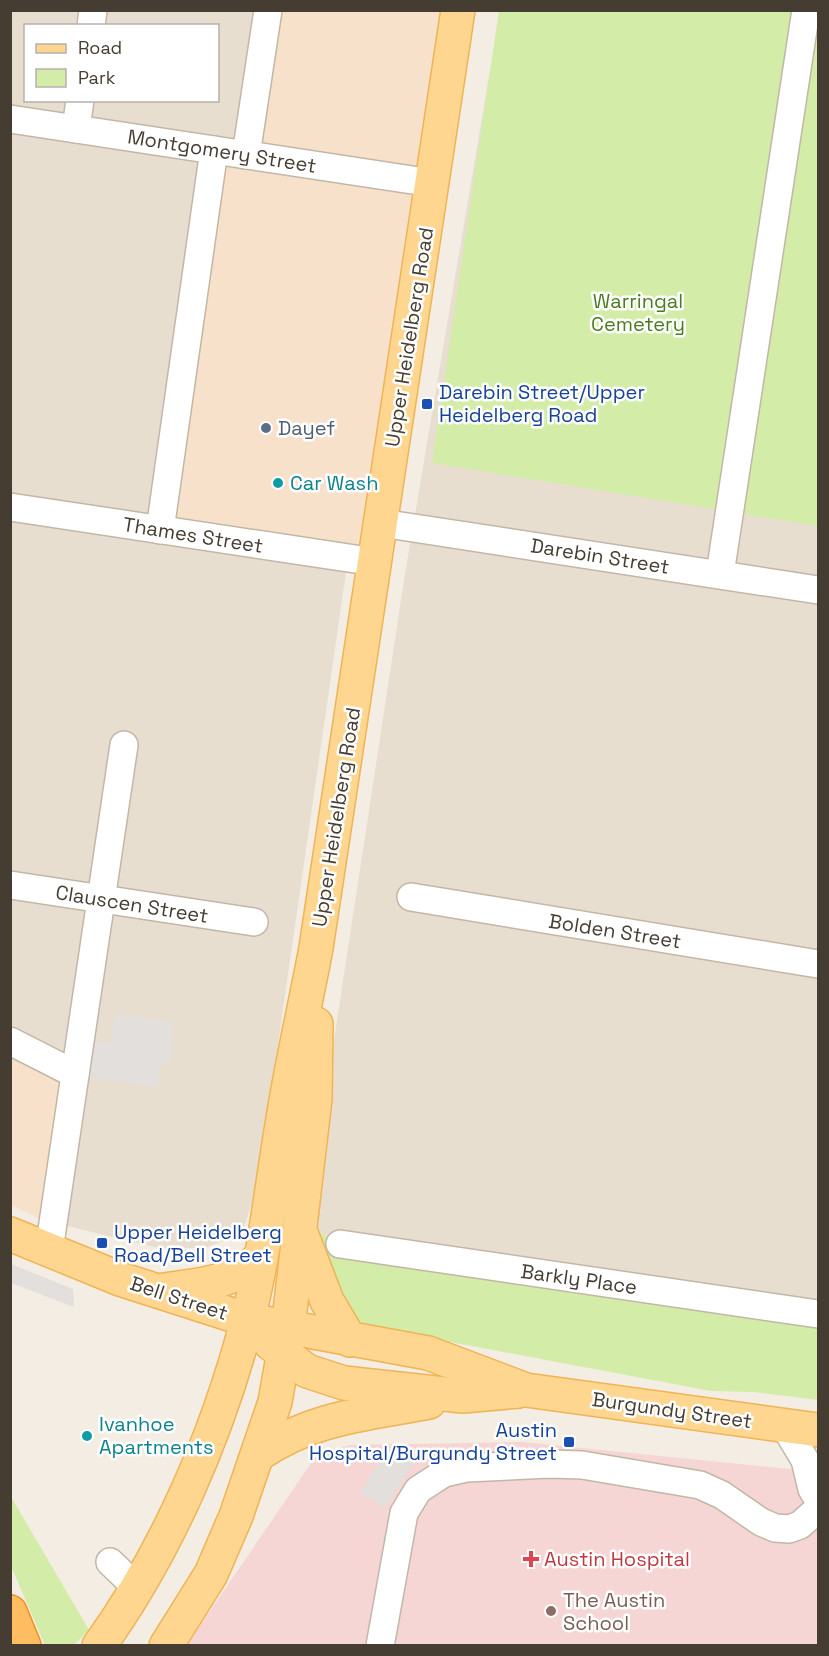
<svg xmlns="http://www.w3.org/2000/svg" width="829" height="1656" viewBox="0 0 829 1656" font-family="'Space Grotesk',sans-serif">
<rect width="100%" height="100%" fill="#f3ede3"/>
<g fill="#e8ded0" fill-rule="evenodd">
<path d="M10,11H268L348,558L258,1183L242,1234L204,1248H158L42,1220L11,1046ZM26,26H218V100H26Z"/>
<polygon points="500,11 818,11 818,1307 317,1233 314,1218 320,1132 405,574"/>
</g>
<g fill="#f8e1cb">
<polygon points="268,11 458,11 375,562 160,530 214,150 246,155"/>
<polygon points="10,1046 65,1073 42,1220 11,1205"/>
</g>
<polygon fill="#f5d6d4" points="522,1442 818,1472 818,1645 186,1646 318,1453 351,1445"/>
<g fill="#d3eca7">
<polygon points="499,11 818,11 818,526 432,463"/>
<polygon points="317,1233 818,1321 818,1400 753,1392 711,1391 360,1325 348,1317"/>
<polygon points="10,1495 89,1630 74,1645 45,1645 11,1566"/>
</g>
<g fill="#e3dfdc">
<polygon points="115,1014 174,1022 169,1063 161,1062 157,1087 83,1076 88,1041 111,1044"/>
<polygon points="11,1264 73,1289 74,1307 11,1283"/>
<polygon points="391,1445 415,1461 384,1508 360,1492"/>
</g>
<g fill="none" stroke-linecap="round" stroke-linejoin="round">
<g stroke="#c2b7a7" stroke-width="30">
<g id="minor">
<polyline points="91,26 93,10"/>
<polyline points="10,119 432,183"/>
<polyline points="76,129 80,100"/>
<polyline points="246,155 268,10"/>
<polyline points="10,507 375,562"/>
<polyline points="381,523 818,590"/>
<polyline points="160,530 214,150"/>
<polyline points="720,574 806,10"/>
<polyline points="10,885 254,922"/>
<polyline points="411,897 818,964"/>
<polyline points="10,1041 75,1074"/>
<polyline points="340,1244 818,1314"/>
<polyline points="49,1250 124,745"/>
<polyline points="784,1425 805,1460 812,1489 818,1499"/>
<polyline points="110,1562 137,1588"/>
<polyline points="380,1646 404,1513 418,1490 444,1473 466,1468 549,1464 582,1465 700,1485 722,1495 761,1522 775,1528 789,1529 800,1525 818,1509"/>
</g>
</g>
<g stroke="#efb455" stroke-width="36">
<g id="major">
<polyline points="301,1233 327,1301 350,1340"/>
<polyline points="10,1234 120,1279 248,1320 428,1353 526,1390 818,1430"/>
<path d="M164,1290C198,1285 234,1283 260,1258"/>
<polyline points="270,1343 307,1371 344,1383 463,1396 519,1391"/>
<path d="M259,1454C313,1417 367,1414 429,1402"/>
<path d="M99,1646C168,1550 217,1435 247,1322C264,1258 271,1191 282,1125C291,1066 305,1007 316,948L458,10"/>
<polyline points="166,1646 211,1574 236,1516 275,1402 288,1328 315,1099 316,1024"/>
</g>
</g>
<g stroke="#ec9124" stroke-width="36">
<polyline id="highway" points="10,1612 24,1646"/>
</g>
<use href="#minor" stroke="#fff" stroke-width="27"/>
<use href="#major" stroke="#ffd690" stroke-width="33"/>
<use href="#highway" stroke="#ffbd62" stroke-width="33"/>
</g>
<g fill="#1a4fb4" stroke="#fff" stroke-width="2">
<rect x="421" y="398" width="12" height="12" rx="3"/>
<rect x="96" y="1237" width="12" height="12" rx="3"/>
<rect x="563" y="1436" width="12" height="12" rx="3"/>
</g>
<circle fill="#5c6f8a" stroke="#fff" stroke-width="2" cx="266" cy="428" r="6"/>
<g fill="#0f9aa8" stroke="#fff" stroke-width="2">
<circle cx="278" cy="483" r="6"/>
<circle cx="87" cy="1436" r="6"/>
</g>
<path fill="#e0444e" stroke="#fff" stroke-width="2" d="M528 1550h6v6h6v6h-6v6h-6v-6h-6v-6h6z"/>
<circle fill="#8d6e63" stroke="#fff" stroke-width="2" cx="551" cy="1611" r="6"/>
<g text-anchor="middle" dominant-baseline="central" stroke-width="5" stroke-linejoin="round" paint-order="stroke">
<g font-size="20" fill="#453c32" stroke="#fff">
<text transform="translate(222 151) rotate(9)">Montgomery Street</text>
<text transform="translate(409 337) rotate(-81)">Upper Heidelberg Road</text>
<text transform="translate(193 535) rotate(9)">Thames Street</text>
<text transform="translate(600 556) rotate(9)">Darebin Street</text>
<text transform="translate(336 817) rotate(-81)">Upper Heidelberg Road</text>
<text transform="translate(132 904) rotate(9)">Clauscen Street</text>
<text transform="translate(615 931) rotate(9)">Bolden Street</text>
<text transform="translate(579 1279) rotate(8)">Barkly Place</text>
<text transform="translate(179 1298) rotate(18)">Bell Street</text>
<text transform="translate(672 1410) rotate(8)">Burgundy Street</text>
</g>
<g font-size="20" fill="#4b7c21" stroke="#fff">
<text x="638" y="301">Warringal<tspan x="638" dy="23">Cemetery</tspan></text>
</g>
<g font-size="20" fill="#164399" stroke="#fff" text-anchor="start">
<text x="439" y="392">Darebin Street/Upper<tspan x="439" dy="23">Heidelberg Road</tspan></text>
<text x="114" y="1232">Upper Heidelberg<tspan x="114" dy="23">Road/Bell Street</tspan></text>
<text x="557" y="1430" text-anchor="end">Austin<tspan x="557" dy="23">Hospital/Burgundy Street</tspan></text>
</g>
<g font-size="20" fill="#4e5e75" stroke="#fff" text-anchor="start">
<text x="278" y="428">Dayef</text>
</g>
<g font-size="20" fill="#0d838f" stroke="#fff" text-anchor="start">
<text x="290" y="483">Car Wash</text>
<text x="99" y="1424">Ivanhoe<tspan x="99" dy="23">Apartments</tspan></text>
</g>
<g font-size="20" fill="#be3a42" stroke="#fff" text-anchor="start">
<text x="544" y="1559">Austin Hospital</text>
</g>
<g font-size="20" fill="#785e54" stroke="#fff" text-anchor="start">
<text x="563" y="1600">The Austin<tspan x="563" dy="23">School</tspan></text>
</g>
</g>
<rect width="829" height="1656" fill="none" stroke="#453c32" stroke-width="24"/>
<rect x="24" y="24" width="195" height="78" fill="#ffffff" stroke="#b5b1ad" stroke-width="1.5"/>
<rect x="36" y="44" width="30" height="9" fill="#ffd690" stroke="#b5b1ad" stroke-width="1.5"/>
<text x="78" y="54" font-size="18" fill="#453c32">Road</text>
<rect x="36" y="69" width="30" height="18" fill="#d3eca7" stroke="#b5b1ad" stroke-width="1.5"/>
<text x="78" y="84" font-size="18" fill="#453c32">Park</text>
</svg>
